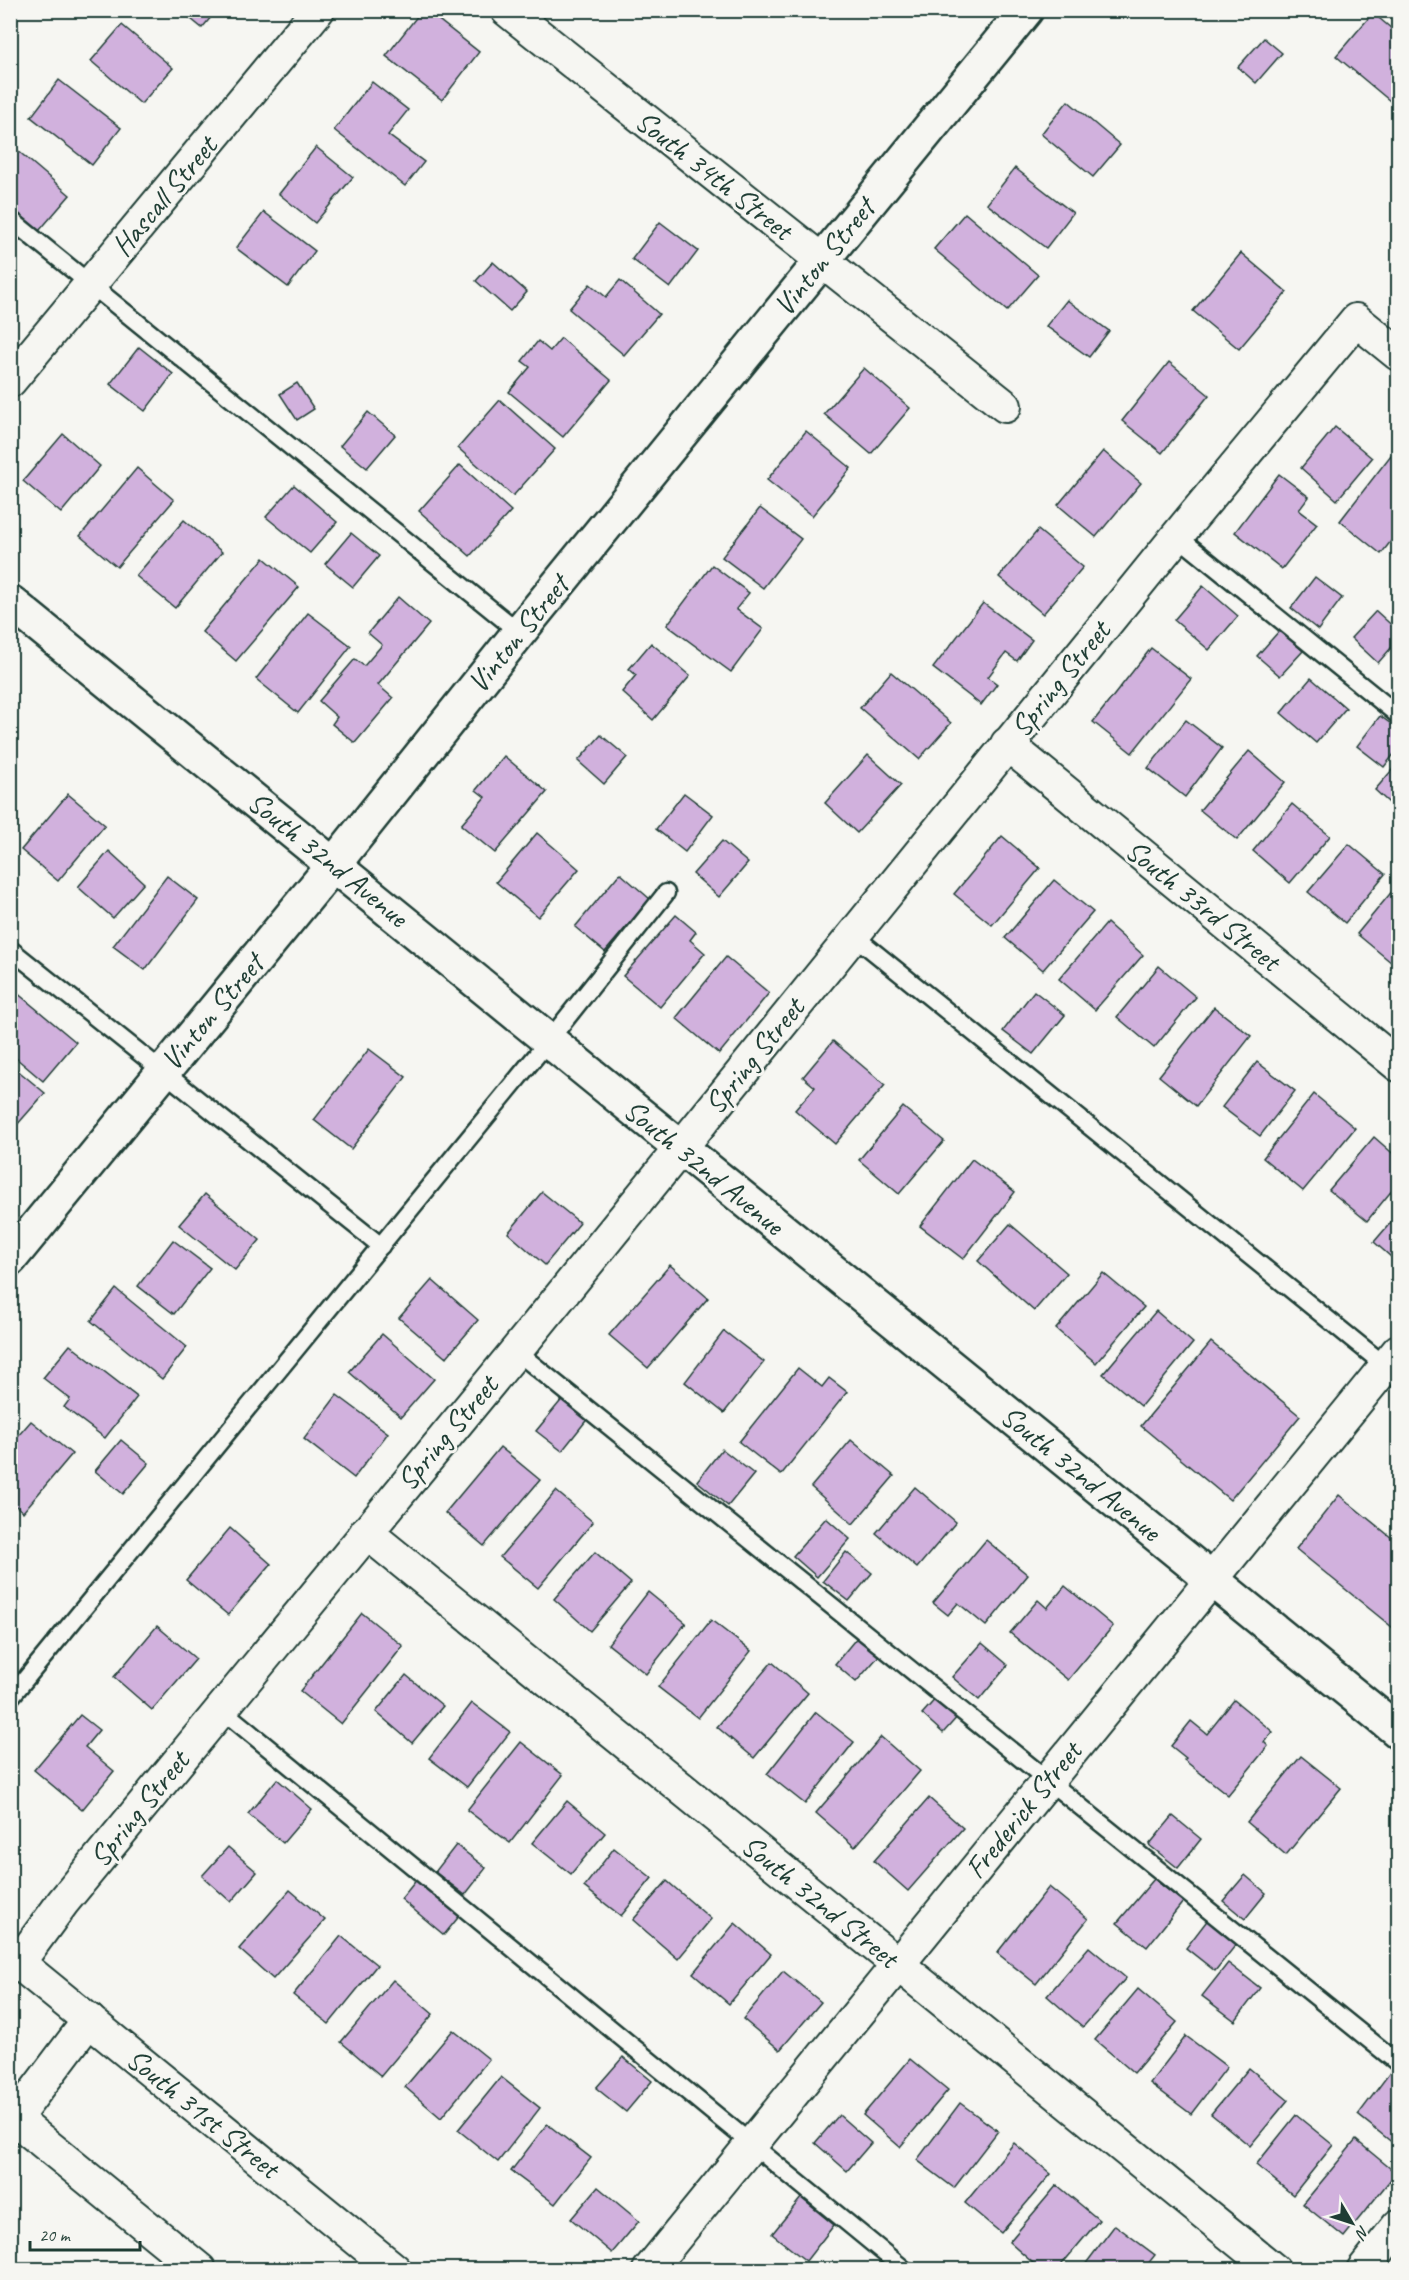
<svg xmlns="http://www.w3.org/2000/svg" width="1409" height="2280" viewBox="0 0 1409 2280" font-family="Caveat,sans-serif">
<rect width="100%" height="100%" fill="#f6f6f2"/>
<filter id="ink" filterUnits="userSpaceOnUse"><feTurbulence type="fractalNoise" baseFrequency=".0167" numOctaves="2"/><feDisplacementMap in="SourceGraphic" scale="12" xChannelSelector="R" yChannelSelector="G"/><feConvolveMatrix kernelMatrix="1 2 1 2 8 2 1 2 1" color-interpolation-filters="sRGB"/></filter>
<g filter="url(#ink)">
<g fill="#d1b1dd" stroke="#1f3d34" stroke-width="1.5">
<polygon points="180,10 217,10 202,28"/>
<polygon points="422,10 426,10 479,52 442,100 386,56"/>
<polygon points="1373,13 1398,34 1398,90 1390,101 1336,56"/>
<polygon points="122,25 173,68 141,104 91,61"/>
<polygon points="1264,38 1282,53 1256,83 1238,67"/>
<polygon points="59,80 121,128 92,165 31,117"/>
<polygon points="372,82 408,110 388,135 424,162 405,186 334,130"/>
<polygon points="1068,101 1120,145 1093,177 1041,134"/>
<polygon points="10,144 70,195 39,231 10,206"/>
<polygon points="316,147 353,177 315,223 279,194"/>
<polygon points="1015,168 1073,213 1046,248 987,204"/>
<polygon points="264,212 315,251 288,287 236,248"/>
<polygon points="965,213 1038,275 1007,311 934,249"/>
<polygon points="660,222 698,251 670,288 632,259"/>
<polygon points="1241,253 1287,292 1239,349 1193,311"/>
<polygon points="493,262 527,292 510,311 476,281"/>
<polygon points="620,280 659,314 624,355 569,309 590,284 606,297"/>
<polygon points="1067,300 1109,331 1089,357 1046,326"/>
<polygon points="561,338 611,380 563,437 509,392 530,367 522,361 538,341 550,351"/>
<polygon points="139,347 173,374 145,411 110,384"/>
<polygon points="1169,362 1209,395 1162,453 1122,421"/>
<polygon points="864,368 910,408 871,454 824,414"/>
<polygon points="297,383 314,409 297,420 280,394"/>
<polygon points="500,400 555,449 513,496 458,448"/>
<polygon points="368,412 395,435 367,468 340,446"/>
<polygon points="1335,427 1372,458 1337,500 1301,468"/>
<polygon points="806,431 851,468 812,516 767,480"/>
<polygon points="63,434 100,466 61,513 23,481"/>
<polygon points="1103,451 1141,483 1096,537 1058,505"/>
<polygon points="1391,455 1398,461 1398,532 1381,554 1340,521"/>
<polygon points="460,465 511,511 470,556 419,511"/>
<polygon points="137,468 174,500 117,567 80,536"/>
<polygon points="1279,474 1309,497 1299,510 1317,524 1282,569 1235,532"/>
<polygon points="294,485 337,522 310,553 266,517"/>
<polygon points="760,508 801,539 763,588 722,557"/>
<polygon points="184,520 222,552 175,608 136,576"/>
<polygon points="1038,530 1083,567 1043,614 999,577"/>
<polygon points="351,533 379,556 353,587 325,564"/>
<polygon points="264,558 299,587 236,661 202,632"/>
<polygon points="712,565 749,593 736,609 763,629 731,672 667,625"/>
<polygon points="1315,577 1342,598 1318,630 1291,608"/>
<polygon points="1203,586 1238,616 1209,650 1174,620"/>
<polygon points="398,597 429,624 378,685 393,698 355,743 332,724 337,717 319,701 355,659 364,666 382,645 368,633"/>
<polygon points="983,603 1032,640 1017,661 1006,653 988,677 997,684 981,705 933,668"/>
<polygon points="1376,611 1398,631 1398,640 1378,663 1351,638"/>
<polygon points="308,613 351,646 298,713 256,679"/>
<polygon points="1280,630 1303,651 1280,676 1257,656"/>
<polygon points="651,643 690,676 653,720 622,692 636,675 629,669"/>
<polygon points="1151,648 1191,679 1132,753 1093,722"/>
<polygon points="891,672 951,723 919,759 860,708"/>
<polygon points="1311,678 1346,708 1316,743 1281,713"/>
<polygon points="1380,716 1398,729 1398,749 1384,767 1357,746"/>
<polygon points="1186,720 1222,748 1185,797 1148,768"/>
<polygon points="601,735 627,757 604,784 578,761"/>
<polygon points="1249,751 1285,782 1237,840 1200,810"/>
<polygon points="868,755 901,785 857,833 825,803"/>
<polygon points="504,756 547,792 495,853 461,825 485,797 476,790"/>
<polygon points="1398,763 1398,811 1375,790"/>
<polygon points="684,793 713,815 685,852 656,829"/>
<polygon points="68,794 105,825 58,881 21,850"/>
<polygon points="1292,804 1330,836 1290,883 1253,851"/>
<polygon points="537,833 579,869 538,917 496,882"/>
<polygon points="1002,836 1040,868 992,925 954,894"/>
<polygon points="722,841 748,863 719,897 693,874"/>
<polygon points="1349,844 1385,874 1345,923 1308,892"/>
<polygon points="109,851 144,883 113,918 78,887"/>
<polygon points="620,873 650,899 605,952 575,927"/>
<polygon points="167,876 198,900 145,970 113,946"/>
<polygon points="1054,880 1093,912 1043,970 1005,938"/>
<polygon points="1398,884 1398,968 1357,934"/>
<polygon points="676,915 696,932 690,940 705,953 660,1007 623,976"/>
<polygon points="1107,923 1143,955 1095,1010 1059,979"/>
<polygon points="726,957 769,993 719,1054 676,1018"/>
<polygon points="1159,966 1196,997 1154,1048 1117,1017"/>
<polygon points="10,987 76,1042 43,1081 10,1053"/>
<polygon points="1034,991 1065,1015 1033,1054 1003,1031"/>
<polygon points="1214,1007 1251,1036 1196,1106 1159,1076"/>
<polygon points="833,1041 885,1085 835,1144 795,1110 815,1087 803,1077"/>
<polygon points="369,1049 406,1077 351,1149 314,1120"/>
<polygon points="1257,1062 1295,1091 1260,1136 1222,1107"/>
<polygon points="10,1064 45,1093 16,1126 10,1121"/>
<polygon points="1314,1094 1355,1128 1303,1191 1263,1158"/>
<polygon points="903,1107 944,1141 899,1194 859,1160"/>
<polygon points="1374,1137 1398,1158 1398,1183 1367,1221 1329,1190"/>
<polygon points="972,1159 1015,1192 963,1259 920,1226"/>
<polygon points="542,1192 580,1223 545,1265 508,1233"/>
<polygon points="205,1194 260,1240 235,1270 179,1225"/>
<polygon points="1398,1214 1398,1263 1374,1242"/>
<polygon points="1010,1224 1067,1273 1034,1311 978,1261"/>
<polygon points="173,1240 210,1268 174,1314 138,1286"/>
<polygon points="670,1265 708,1298 648,1368 609,1335"/>
<polygon points="1103,1273 1144,1307 1096,1363 1056,1329"/>
<polygon points="432,1280 478,1320 446,1358 399,1318"/>
<polygon points="116,1289 187,1347 162,1379 91,1321"/>
<polygon points="1156,1311 1193,1343 1141,1406 1103,1374"/>
<polygon points="724,1331 764,1362 724,1413 685,1382"/>
<polygon points="382,1334 434,1379 401,1417 349,1372"/>
<polygon points="1211,1342 1300,1416 1230,1500 1141,1426"/>
<polygon points="70,1345 137,1397 105,1438 64,1407 70,1399 43,1378"/>
<polygon points="798,1368 822,1387 829,1378 847,1392 781,1475 739,1442"/>
<polygon points="337,1395 388,1433 354,1478 304,1439"/>
<polygon points="564,1397 589,1417 562,1451 536,1431"/>
<polygon points="31,1421 72,1454 23,1512 10,1501 10,1445"/>
<polygon points="121,1440 149,1463 123,1494 95,1471"/>
<polygon points="851,1440 894,1476 853,1524 811,1487"/>
<polygon points="500,1447 540,1480 484,1546 445,1513"/>
<polygon points="722,1449 754,1474 728,1506 697,1481"/>
<polygon points="915,1487 956,1522 917,1568 876,1533"/>
<polygon points="556,1491 593,1522 538,1588 500,1557"/>
<polygon points="1339,1495 1398,1543 1398,1632 1296,1549"/>
<polygon points="826,1518 850,1539 817,1577 793,1556"/>
<polygon points="230,1528 271,1564 228,1615 186,1580"/>
<polygon points="986,1540 1028,1575 986,1626 958,1603 948,1615 933,1603"/>
<polygon points="595,1552 631,1583 590,1631 554,1599"/>
<polygon points="846,1552 872,1573 849,1601 823,1581"/>
<polygon points="1065,1586 1113,1626 1068,1680 1010,1633 1038,1600 1047,1608"/>
<polygon points="648,1592 686,1623 646,1674 608,1644"/>
<polygon points="362,1613 403,1646 341,1724 300,1691"/>
<polygon points="711,1620 751,1651 698,1718 658,1687"/>
<polygon points="157,1626 196,1659 152,1710 114,1677"/>
<polygon points="863,1630 885,1649 856,1682 835,1664"/>
<polygon points="982,1643 1008,1665 979,1700 952,1677"/>
<polygon points="772,1662 808,1693 754,1758 717,1727"/>
<polygon points="406,1675 443,1706 412,1743 376,1712"/>
<polygon points="938,1696 959,1715 943,1733 922,1714"/>
<polygon points="1234,1700 1273,1732 1264,1742 1268,1746 1228,1795 1184,1760 1186,1758 1171,1746 1191,1721 1207,1734"/>
<polygon points="472,1703 510,1732 467,1787 429,1758"/>
<polygon points="816,1712 854,1742 805,1804 767,1774"/>
<polygon points="80,1715 99,1730 85,1747 114,1771 82,1810 34,1770"/>
<polygon points="881,1737 920,1771 855,1847 816,1813"/>
<polygon points="521,1742 563,1775 510,1843 467,1810"/>
<polygon points="1301,1756 1341,1788 1286,1855 1247,1822"/>
<polygon points="277,1779 312,1809 283,1843 248,1814"/>
<polygon points="929,1798 963,1828 908,1891 874,1861"/>
<polygon points="567,1801 605,1833 571,1874 532,1843"/>
<polygon points="1173,1816 1201,1839 1178,1868 1149,1845"/>
<polygon points="456,1845 486,1868 465,1895 435,1872"/>
<polygon points="228,1847 257,1872 231,1902 202,1876"/>
<polygon points="614,1848 652,1878 621,1916 584,1887"/>
<polygon points="1245,1875 1266,1893 1245,1919 1223,1901"/>
<polygon points="418,1878 461,1914 444,1935 401,1899"/>
<polygon points="1154,1879 1183,1902 1147,1947 1117,1923"/>
<polygon points="667,1881 711,1919 678,1959 633,1920"/>
<polygon points="1049,1887 1088,1919 1036,1984 997,1953"/>
<polygon points="290,1890 325,1920 273,1979 239,1949"/>
<polygon points="1209,1918 1239,1941 1215,1971 1186,1948"/>
<polygon points="735,1923 771,1954 729,2004 693,1973"/>
<polygon points="341,1936 377,1965 329,2024 293,1995"/>
<polygon points="1089,1947 1126,1978 1083,2027 1047,1996"/>
<polygon points="1228,1963 1260,1988 1235,2021 1202,1996"/>
<polygon points="783,1971 821,2002 780,2050 743,2019"/>
<polygon points="393,1980 433,2014 381,2076 341,2042"/>
<polygon points="1138,1989 1177,2022 1134,2073 1095,2040"/>
<polygon points="453,2030 489,2059 441,2118 405,2087"/>
<polygon points="1186,2036 1227,2067 1191,2114 1150,2083"/>
<polygon points="623,2057 652,2081 626,2112 596,2088"/>
<polygon points="910,2059 948,2090 900,2147 863,2115"/>
<polygon points="1249,2068 1288,2100 1250,2146 1211,2114"/>
<polygon points="1391,2071 1398,2077 1398,2138 1394,2144 1358,2115"/>
<polygon points="501,2077 540,2108 498,2162 458,2130"/>
<polygon points="960,2103 998,2131 954,2188 917,2160"/>
<polygon points="839,2115 871,2143 847,2171 815,2143"/>
<polygon points="1296,2115 1333,2145 1293,2195 1256,2165"/>
<polygon points="547,2124 591,2158 555,2204 511,2171"/>
<polygon points="1356,2140 1396,2173 1344,2237 1303,2204"/>
<polygon points="1014,2143 1051,2174 1001,2233 965,2203"/>
<polygon points="1057,2185 1099,2220 1057,2270 1041,2270 1009,2242"/>
<polygon points="598,2187 639,2221 612,2253 571,2219"/>
<polygon points="801,2198 834,2225 806,2261 772,2234"/>
<polygon points="1115,2225 1155,2255 1143,2270 1081,2270"/>
</g>
<g fill="none" stroke-linecap="round" stroke-linejoin="round">
<g stroke="#1f3d34" stroke-width="21">
<g id="lane">
<polyline points="10,219 519,632"/>
<polyline points="1177,536 1398,715"/>
<polyline points="853,935 1398,1376"/>
<polyline points="10,949 381,1246"/>
<polyline points="516,1351 1398,2063"/>
<polyline points="10,1698 550,1039 666,893"/>
<polyline points="221,1709 905,2270"/>
</g>
</g>
<g stroke="#1f3d34" stroke-width="36">
<g id="street">
<polyline points="507,10 1005,406"/>
<polyline points="10,381 318,10"/>
<polyline points="1007,744 1398,1065"/>
<polyline points="366,1532 1274,2270"/>
<polyline points="10,1956 395,2270"/>
<polyline points="19,1962 63,1902 516,1351 1177,536 1356,320 1398,354"/>
<polyline points="10,2115 200,2270"/>
<polyline points="10,2125 89,2020"/>
<polyline points="649,2270 1398,1351"/>
<polyline points="1363,2270 1398,2226"/>
</g>
</g>
<g stroke="#1f3d34" stroke-width="38">
<g id="secondary">
<polyline points="10,602 1398,1731"/>
<polyline points="10,1259 334,864 529,620 1026,10"/>
</g>
</g>
<use href="#lane" stroke="#f6f6f2" stroke-width="16"/>
<use href="#street" stroke="#f6f6f2" stroke-width="32"/>
<use href="#secondary" stroke="#f6f6f2" stroke-width="33"/>
</g>
</g>
<g text-anchor="middle" dominant-baseline="central" stroke-width="6" stroke-linejoin="round" paint-order="stroke">
<g font-size="30" fill="#1f3d34" stroke="#f6f6f2">
<text transform="translate(714 175) rotate(38)">South 34th Street</text>
<text transform="translate(164 196) rotate(-50)">Hascall Street</text>
<text transform="translate(824 257) rotate(-51)">Vinton Street</text>
<text transform="translate(518 634) rotate(-51)">Vinton Street</text>
<text transform="translate(1060 679) rotate(-51)">Spring Street</text>
<text transform="translate(328 859) rotate(39)">South 32nd Avenue</text>
<text transform="translate(1203 905) rotate(39)">South 33rd Street</text>
<text transform="translate(212 1012) rotate(-50)">Vinton Street</text>
<text transform="translate(754 1056) rotate(-51)">Spring Street</text>
<text transform="translate(704 1167) rotate(39)">South 32nd Avenue</text>
<text transform="translate(447 1433) rotate(-50)">Spring Street</text>
<text transform="translate(1081 1473) rotate(39)">South 32nd Avenue</text>
<text transform="translate(139 1809) rotate(-51)">Spring Street</text>
<text transform="translate(1023 1810) rotate(-51)">Frederick Street</text>
<text transform="translate(820 1901) rotate(39)">South 32nd Street</text>
<text transform="translate(203 2113) rotate(39)">South 31st Street</text>
</g>
</g>
<rect width="1409" height="2280" fill="none" stroke="#f6f6f2" stroke-width="36"/>
<rect x="18" y="18" width="1373" height="2244" fill="none" stroke="#1f3d34" stroke-width="2" filter="url(#ink)"/>
<g transform="translate(1352 2223) rotate(129)" stroke="#f6f6f2" stroke-width="4.5" paint-order="stroke">
<path d="M0-4.5L10 22L0 15L-10 22Z" fill="#1f3d34"/>
<text y="-9" font-size="16" font-weight="bold" text-anchor="middle" fill="#1f3d34">N</text>
</g>
<path d="M30 2241v9h110v-9" fill="none" stroke="#1f3d34" stroke-width="3"/>
<text x="39" y="2241" font-size="18" fill="#1f3d34" stroke="#f6f6f2" stroke-width="4.5" paint-order="stroke">20 m</text>
</svg>
